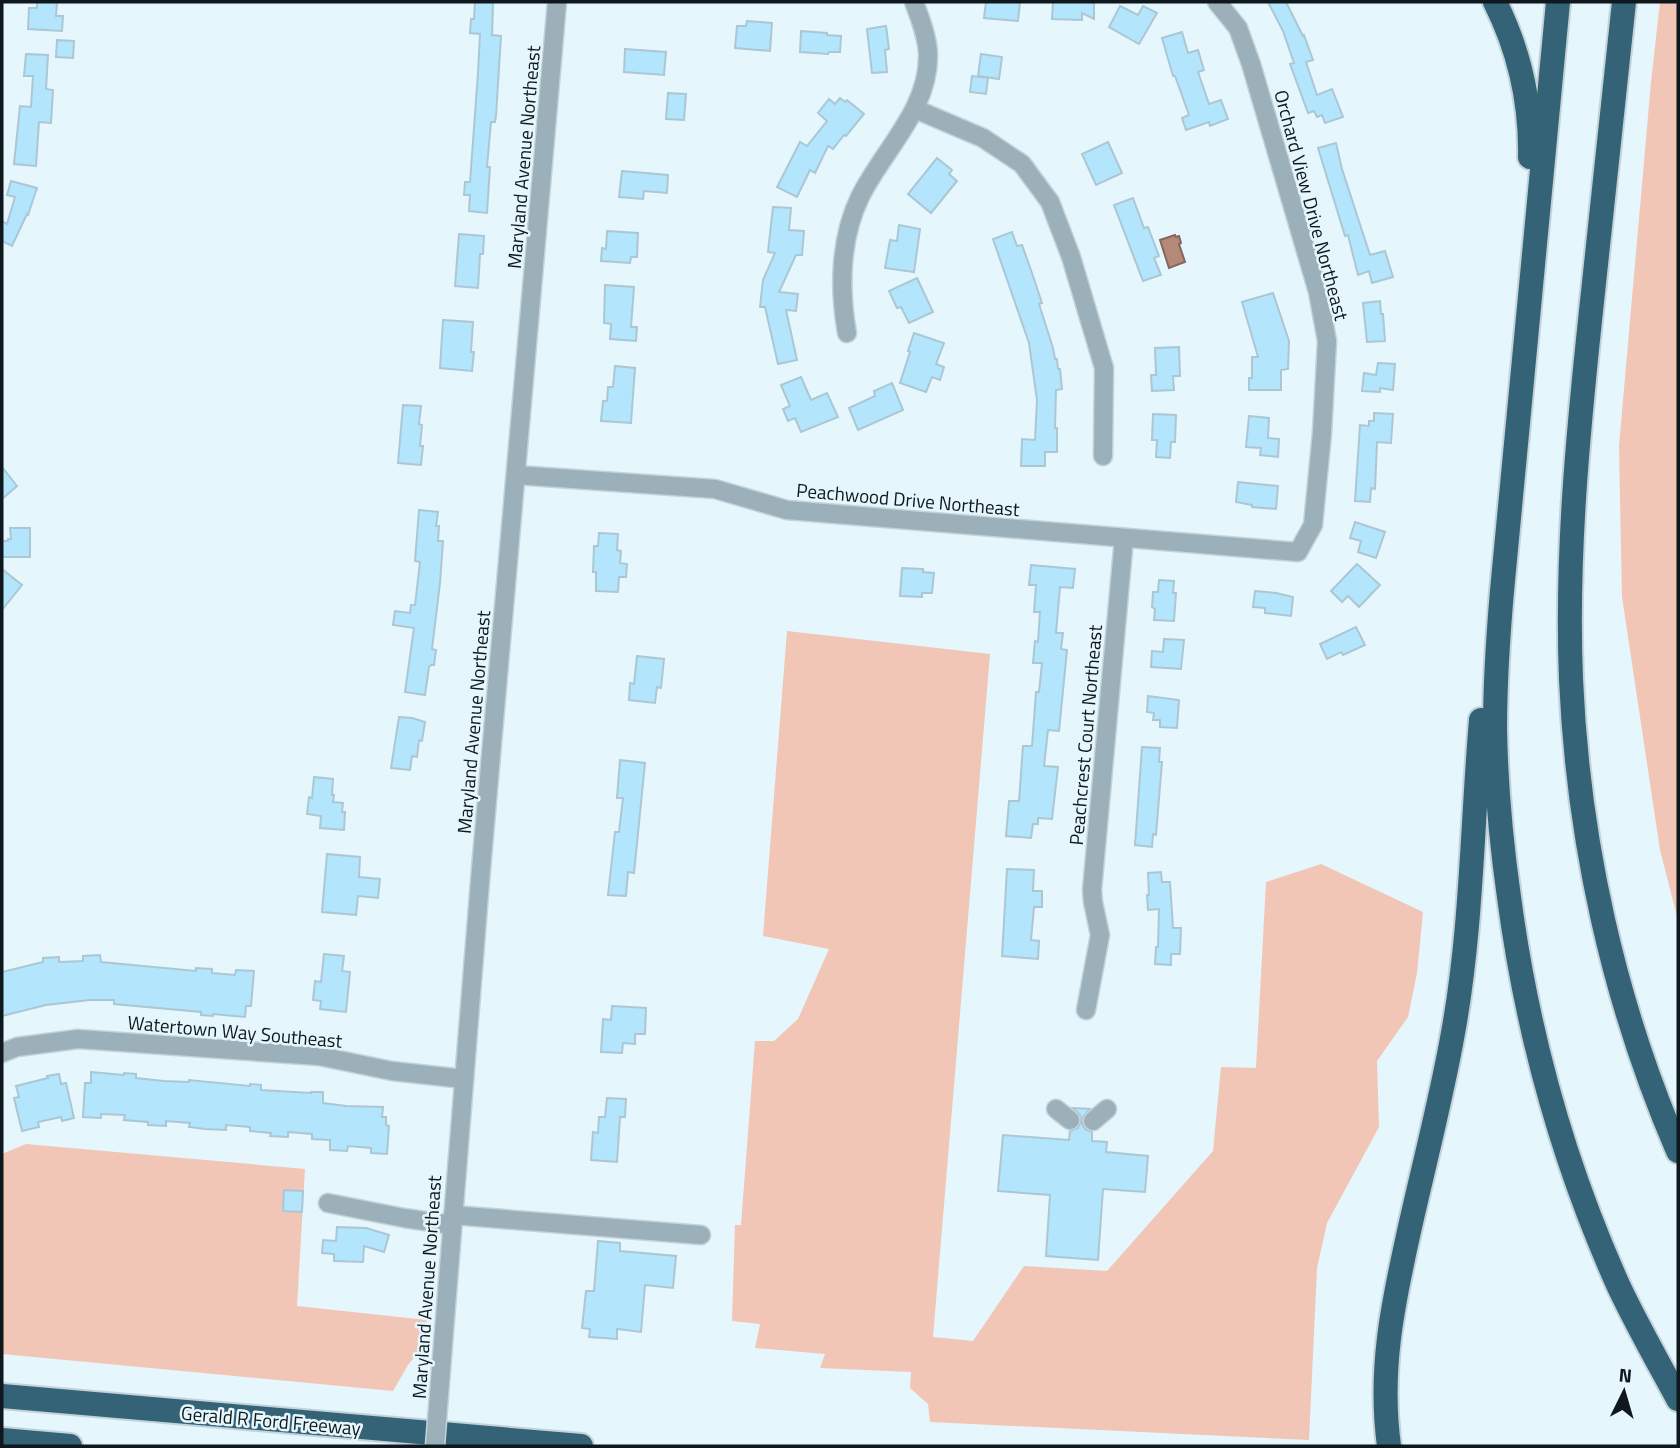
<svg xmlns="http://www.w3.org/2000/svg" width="1680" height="1448" viewBox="0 0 1680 1448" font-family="'Titillium Web',sans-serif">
<rect width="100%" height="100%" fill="#e5f6fd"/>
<g fill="#f1c6b6">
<polygon points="1660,2 1678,2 1678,174 1677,190 1678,191 1678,920 1660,850 1622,597 1619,446 1651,82"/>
<polygon points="787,631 990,654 933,1337 973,1341 1024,1266 1107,1271 1213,1151 1221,1067 1256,1068 1266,882 1321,864 1423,912 1417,973 1408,1017 1377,1061 1379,1127 1327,1223 1317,1268 1309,1440 930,1422 928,1404 910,1388 911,1372 820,1368 825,1354 755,1348 760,1324 732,1321 735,1225 741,1225 755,1041 774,1041 798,1019 829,949 763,936"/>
<polygon points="26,1144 305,1169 297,1306 427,1320 425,1344 408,1365 393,1391 2,1354 2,1154"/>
</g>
<polygon fill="#b58877" stroke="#83675c" stroke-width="2" points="1175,235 1176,237 1179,236 1181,243 1179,244 1185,262 1169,268 1160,240"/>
<g fill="#b3e5fd" stroke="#acc7d4" stroke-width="2">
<polygon points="37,2 57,2 56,16 63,16 62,31 28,29 29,8 37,8"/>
<polygon points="475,2 493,2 492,35 501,36 496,116 495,122 491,122 487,167 490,167 487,213 469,211 470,195 464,195 465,182 470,182 478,73 480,34 470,33 471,19 474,19"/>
<polygon points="986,2 1020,2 1018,21 984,18"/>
<polygon points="1053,2 1094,2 1094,19 1082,13 1082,20 1052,19"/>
<polygon points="1268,2 1286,2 1303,36 1304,35 1313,60 1306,62 1317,95 1332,89 1343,117 1325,123 1322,115 1317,117 1314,111 1308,113 1290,64 1294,63 1283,31"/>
<polygon points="1120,6 1138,15 1143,6 1157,13 1139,44 1109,27"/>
<polygon points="747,21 772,23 770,51 735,48 737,26 746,26"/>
<polygon points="886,26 889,49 885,50 887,72 872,73 867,29"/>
<polygon points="801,31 827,33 827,35 841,36 840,52 829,52 828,54 800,52"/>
<polygon points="1182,32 1188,53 1198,50 1204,70 1198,72 1209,104 1221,100 1228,119 1210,126 1209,122 1186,130 1182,118 1189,115 1175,76 1173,76 1162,38"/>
<polygon points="57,40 74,41 73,58 56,57"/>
<polygon points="625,49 666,52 664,75 624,72"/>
<polygon points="26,54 48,55 46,89 53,90 51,123 39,122 36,166 14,164 20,106 31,107 33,76 24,76"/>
<polygon points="981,54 1002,57 999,79 978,76"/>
<polygon points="972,76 988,78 986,94 970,92"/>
<polygon points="668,93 686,94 684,120 666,119"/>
<polygon points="840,98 845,102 847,100 864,114 846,136 844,135 833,149 828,146 815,173 810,170 797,197 777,187 800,142 807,146 827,121 818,113 829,99 835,104"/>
<polygon points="1108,142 1122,173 1096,185 1082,154"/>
<polygon points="1336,143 1342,169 1370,255 1385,251 1393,277 1372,283 1369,271 1358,275 1348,235 1345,236 1318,148"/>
<polygon points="937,158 952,170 949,174 957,181 931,213 908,194"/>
<polygon points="622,171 668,175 667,193 644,191 643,199 619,197"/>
<polygon points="11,181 37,188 28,215 27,214 12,246 2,241 2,221 7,224 15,197 7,195"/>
<polygon points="1133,198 1144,228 1148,227 1159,256 1154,258 1161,275 1143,281 1114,205"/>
<polygon points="773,207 791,208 789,230 804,231 802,255 796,255 779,292 798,294 796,311 786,310 797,360 778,364 765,307 760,307 763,280 775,253 768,252"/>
<polygon points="899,225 920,229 914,272 885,268 890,240 897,241"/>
<polygon points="607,231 638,233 637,257 631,257 630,263 601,261 602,248 606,249"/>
<polygon points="1012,232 1017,246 1022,245 1032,273 1042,303 1039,304 1053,348 1055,359 1057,359 1058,369 1060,369 1062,389 1056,390 1055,428 1057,428 1057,452 1045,452 1045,466 1021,466 1022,439 1035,440 1037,400 1029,343 993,239"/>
<polygon points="459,234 484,236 483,254 480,254 478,288 455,286"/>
<polygon points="917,278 933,312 909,323 901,307 897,308 889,291"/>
<polygon points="605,285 634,287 631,327 637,327 636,341 610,339 611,324 604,323"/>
<polygon points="1273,293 1289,341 1288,369 1281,370 1281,390 1249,390 1249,378 1252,378 1252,357 1258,357 1242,302"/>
<polygon points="1380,301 1381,314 1383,314 1385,341 1367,342 1363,303"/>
<polygon points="443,320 473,322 471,352 474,352 472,371 440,368"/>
<polygon points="914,333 944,343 936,364 944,367 940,380 932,377 926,392 900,383 910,352 908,351"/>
<polygon points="1179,347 1180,376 1173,376 1174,390 1152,391 1151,375 1156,375 1155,348"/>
<polygon points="1378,363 1395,364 1393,390 1380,388 1380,392 1362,391 1364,373 1376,375"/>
<polygon points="615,366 635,368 631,423 601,421 603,401 607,401 608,387 613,387"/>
<polygon points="801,377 811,400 827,393 838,417 801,432 795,418 788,421 783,409 790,406 781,385"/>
<polygon points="892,383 903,410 858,430 849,408 875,396 874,391"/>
<polygon points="403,405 421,406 419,424 422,425 420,446 423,446 421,465 398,463"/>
<polygon points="1374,413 1393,414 1391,443 1377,442 1375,489 1371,488 1370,502 1355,501 1360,425 1369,426 1369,421 1374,421"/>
<polygon points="1153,414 1176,415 1175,442 1171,442 1170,458 1156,457 1157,440 1152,440"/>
<polygon points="1249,416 1269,418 1268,438 1279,439 1278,457 1260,455 1261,448 1246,447"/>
<polygon points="2,467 17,486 2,499"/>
<polygon points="1238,482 1278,486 1276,509 1252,507 1252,505 1236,502"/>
<polygon points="419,510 438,512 436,526 439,526 438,541 443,541 440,583 432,649 436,650 434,665 431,665 429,667 425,695 405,692 414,628 393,625 395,611 410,613 411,605 415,605 420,562 415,561"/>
<polygon points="1355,522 1385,532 1376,558 1358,552 1361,541 1350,538"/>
<polygon points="10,528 30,528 30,557 2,557 2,541 8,541 8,539 11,539"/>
<polygon points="599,533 618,534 617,550 621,551 620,563 627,564 626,577 619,577 618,592 596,591 596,572 593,572 594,546 598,546"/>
<polygon points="1357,564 1380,585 1359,607 1348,596 1342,602 1331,591"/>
<polygon points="1031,565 1075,569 1073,588 1060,587 1056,633 1063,633 1061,649 1067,650 1059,731 1048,730 1044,766 1058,767 1052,819 1038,818 1038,824 1033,824 1031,838 1006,836 1009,801 1019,801 1023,746 1032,746 1036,692 1039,692 1042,663 1033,663 1035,641 1038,642 1040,612 1034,612 1036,585 1029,585"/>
<polygon points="902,568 923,569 923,572 934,573 932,593 922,593 922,597 900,596"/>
<polygon points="2,569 22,585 2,610"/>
<polygon points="1159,580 1174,581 1173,593 1176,593 1174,621 1154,620 1155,609 1152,607 1153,592 1158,592"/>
<polygon points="1255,591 1276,593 1293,597 1291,616 1265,613 1265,608 1253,607"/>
<polygon points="1356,627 1365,645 1343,655 1341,652 1327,659 1320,644"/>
<polygon points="1164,639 1184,640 1181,669 1151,667 1152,651 1163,652"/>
<polygon points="637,656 664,659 661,688 657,687 655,703 629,700 630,683 634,684"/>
<polygon points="1148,696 1179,700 1177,728 1160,727 1160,720 1153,720 1154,713 1147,712"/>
<polygon points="399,717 412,718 425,722 422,741 419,740 417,757 412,756 410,770 391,768"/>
<polygon points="1142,747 1160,748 1159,762 1162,762 1156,835 1153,834 1152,847 1135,845"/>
<polygon points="620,760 645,763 634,873 628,872 626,896 608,895 615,832 619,832 623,798 617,798"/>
<polygon points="314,777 333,779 332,795 334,795 333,802 343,803 342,812 345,812 344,830 320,828 321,816 307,814 309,797 312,798"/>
<polygon points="327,854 360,857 359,877 380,879 378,898 358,896 356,915 322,912"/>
<polygon points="1007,869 1034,870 1033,891 1042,891 1042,907 1034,907 1031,940 1039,941 1038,959 1002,956"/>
<polygon points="1161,872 1162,882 1170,882 1173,928 1181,928 1180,954 1171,954 1171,965 1155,964 1156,947 1158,947 1159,909 1148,910 1147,895 1149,895 1148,873"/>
<polygon points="324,954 344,956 342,971 350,972 346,1012 320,1009 321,1001 313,1000 315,981 321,982"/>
<polygon points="100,955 101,962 196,971 196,968 212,969 212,973 235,975 236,970 254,971 251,1006 246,1006 245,1017 213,1014 213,1016 201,1015 201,1012 114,1004 114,1000 90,1000 46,1005 2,1016 2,972 43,962 43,958 59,957 59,962 83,961 83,956"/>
<polygon points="612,1006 646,1008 645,1034 635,1034 635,1044 623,1043 622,1053 601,1052 603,1019 611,1020"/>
<polygon points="91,1072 124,1075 124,1073 136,1074 136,1078 164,1081 189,1082 189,1080 250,1086 250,1084 261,1085 261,1090 311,1093 311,1092 323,1092 323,1103 346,1106 383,1107 382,1117 386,1117 386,1125 389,1126 387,1154 371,1153 371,1148 348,1146 347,1151 330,1150 330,1140 312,1139 312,1134 288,1132 288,1137 270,1136 271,1133 250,1131 250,1127 226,1125 226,1130 205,1129 189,1127 190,1123 166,1121 166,1126 148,1125 148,1122 124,1120 125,1115 101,1114 101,1118 83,1117 85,1083 91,1083"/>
<polygon points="59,1074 61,1084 66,1083 74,1118 62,1121 61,1117 38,1122 39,1127 22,1131 14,1098 19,1097 16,1086 48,1078 47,1076"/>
<polygon points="607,1098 626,1099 625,1117 620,1117 617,1162 591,1160 593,1132 598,1133 599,1117 605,1117"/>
<polygon points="1073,1108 1090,1109 1083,1117 1082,1124 1085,1129 1092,1132 1092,1141 1107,1142 1106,1152 1148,1156 1145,1192 1103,1189 1098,1260 1046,1256 1050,1195 998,1191 1003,1135 1069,1140 1070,1131 1078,1128 1081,1121 1080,1115"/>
<polygon points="284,1190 303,1191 302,1212 283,1211"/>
<polygon points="337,1227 366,1228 389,1235 384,1252 364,1246 363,1262 334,1261 334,1254 322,1253 323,1240 336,1241"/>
<polygon points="598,1241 620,1243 620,1251 676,1256 673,1288 645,1285 641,1332 617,1329 617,1339 589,1337 590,1329 582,1328 586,1291 594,1291"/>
</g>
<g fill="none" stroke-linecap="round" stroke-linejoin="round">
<g stroke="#c3d3d9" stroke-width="21">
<g id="minor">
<polyline points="915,109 983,138 1022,164 1050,202 1071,257 1104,368 1103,456"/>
<path d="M847,333C839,289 840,238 860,197C883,150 930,109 928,53C927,36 920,18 914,2"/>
<polyline points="516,475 715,489 787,510 1298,552 1313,525 1322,433 1327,341 1318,292 1251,64 1238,28 1217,2"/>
<polyline points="1086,1010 1100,935 1093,902 1092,890 1124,538"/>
<polyline points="2,1053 17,1047 78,1039 319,1056 392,1071 464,1079"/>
<polyline points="1056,1109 1070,1120"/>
<polyline points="1093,1121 1107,1109"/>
<polyline points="328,1203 404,1218 452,1225"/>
<polyline points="453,1215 701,1235"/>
<polyline points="441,1369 481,869 557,2"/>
</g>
</g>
<g stroke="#c3d3d9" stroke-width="28">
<g id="highway">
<path d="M1495,2C1519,50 1531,103 1530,157"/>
<path d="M1558,2L1502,591C1498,637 1495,683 1495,729C1496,785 1501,841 1509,897C1527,1032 1563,1163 1619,1287C1637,1325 1658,1362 1678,1399"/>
<path d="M1624,2C1613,105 1602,208 1591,311C1578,433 1566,556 1571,679C1578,841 1614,1003 1678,1151"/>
<polyline points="2,1396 581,1446"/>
<polyline points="2,1440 70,1446"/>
<path d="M1389,1446C1379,1372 1392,1308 1408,1236C1423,1168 1441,1101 1453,1033C1472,929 1472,824 1481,720"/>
</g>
</g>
<use href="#minor" stroke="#9bb0b9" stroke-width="18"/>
<use href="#highway" stroke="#346377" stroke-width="24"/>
<g stroke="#c3d3d9" stroke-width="21" stroke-linecap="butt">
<polyline id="minor-bridge" points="435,1446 441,1369"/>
</g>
<use href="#minor-bridge" stroke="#9bb0b9" stroke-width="18"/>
</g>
<g text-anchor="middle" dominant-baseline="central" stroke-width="5" stroke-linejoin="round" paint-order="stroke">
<g font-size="19" fill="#0f191d" stroke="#e5f6fd">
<text transform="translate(523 157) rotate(-85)">Maryland Avenue Northeast</text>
<text transform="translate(1312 205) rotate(75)">Orchard View Drive Northeast</text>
<text transform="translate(908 499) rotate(5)">Peachwood Drive Northeast</text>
<text transform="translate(473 722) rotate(-85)">Maryland Avenue Northeast</text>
<text transform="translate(1085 735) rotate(-85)">Peachcrest Court Northeast</text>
<text transform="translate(235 1031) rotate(5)">Watertown Way Southeast</text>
<text transform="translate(426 1287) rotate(-86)">Maryland Avenue Northeast</text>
<text transform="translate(271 1420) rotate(5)">Gerald R Ford Freeway</text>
</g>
</g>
<rect width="1680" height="1448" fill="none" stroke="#0f191d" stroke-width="7"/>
<g transform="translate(1624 1392) rotate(5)" stroke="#e5f6fd" stroke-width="5" paint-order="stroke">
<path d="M0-5L12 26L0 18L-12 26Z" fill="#0f191d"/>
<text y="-10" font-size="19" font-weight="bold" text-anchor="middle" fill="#0f191d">N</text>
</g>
</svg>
